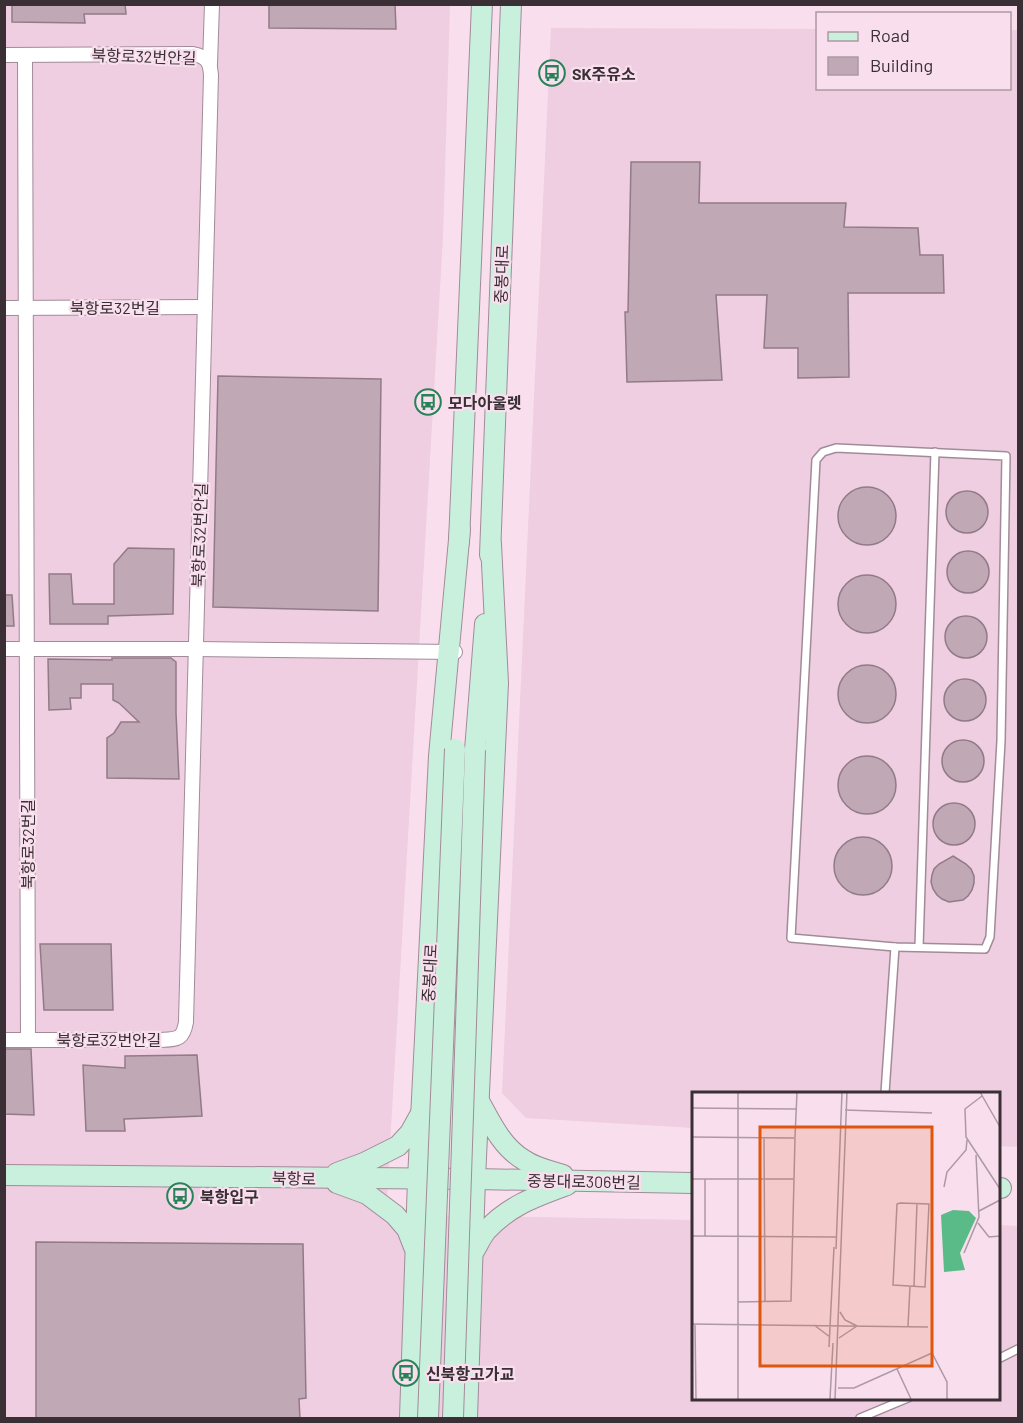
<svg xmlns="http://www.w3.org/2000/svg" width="1023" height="1423" viewBox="0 0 1023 1423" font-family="Barlow,'Noto Sans KR',sans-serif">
<rect width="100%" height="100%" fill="#f9dfed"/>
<g fill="#eecee0">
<polygon points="5,5 450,5 443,237 386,1214 693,1220 693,1398 998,1398 998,1225 1018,1226 1018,1418 5,1418"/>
<polygon points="551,28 817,29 818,88 1010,88 1010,30 1018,30 1018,1147 998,1146 998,1093 693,1093 693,1128 526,1118 502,1093"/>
</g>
<g fill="#c0a8b5" stroke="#927b88" stroke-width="1.5">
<polygon points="12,4 125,4 126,14 84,14 85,23 12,22"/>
<polygon points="269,4 395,4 396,29 269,28"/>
<polygon points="631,162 700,162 699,203 846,203 844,227 918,228 920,255 943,255 944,293 848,293 849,377 798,378 798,348 764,348 767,295 716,295 722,380 627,382 625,312 628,312"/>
<polygon points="218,376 381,379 378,611 213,607"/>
<circle cx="867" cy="516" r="29"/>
<circle cx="967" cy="512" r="21"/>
<polygon points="128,548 174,549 173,614 108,616 108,624 50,624 49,574 71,574 73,604 114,604 114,564"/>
<circle cx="968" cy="572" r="21"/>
<circle cx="867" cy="604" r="29"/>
<polygon points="4,595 12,595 14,626 4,626"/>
<circle cx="966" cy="637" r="21"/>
<polygon points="112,658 171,658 176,662 176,713 179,779 107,778 107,738 114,733 121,722 139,722 119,703 113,700 113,684 81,684 81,698 70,698 71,709 49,710 48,659 112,660"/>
<circle cx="867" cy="694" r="29"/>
<circle cx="965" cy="700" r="21"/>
<circle cx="963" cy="761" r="21"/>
<circle cx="867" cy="785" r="29"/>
<circle cx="954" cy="824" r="21"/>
<circle cx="863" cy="866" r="29"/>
<polygon points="953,856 966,864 971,869 974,876 974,883 972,890 968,896 963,900 949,902 942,899 937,895 933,889 931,882 932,875 934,869 939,864"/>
<polygon points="40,944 111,944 113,1010 44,1010"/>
<polygon points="4,1049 31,1049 34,1115 4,1114"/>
<polygon points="197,1055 202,1116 124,1119 125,1131 86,1131 83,1065 125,1068 125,1056"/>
<polygon points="36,1242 303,1244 306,1398 299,1399 300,1419 36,1419"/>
</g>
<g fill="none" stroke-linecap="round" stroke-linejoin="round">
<g stroke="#a28b98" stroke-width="10">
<g id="lane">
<polygon points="836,448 1006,456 1001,741 990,937 985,949 895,947 791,938 816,460 823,452"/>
<polyline points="919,947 935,452"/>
<polyline points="885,1093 895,947"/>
<polyline points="998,1359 1018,1349"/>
<polyline points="860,1418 908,1398"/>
</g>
</g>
<g stroke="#a28b98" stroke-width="16">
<g id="street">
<path d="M4,55L193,54C207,57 210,61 211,75L186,1022C183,1040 177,1039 161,1040H4"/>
<polyline points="25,55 28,1040"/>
<polyline points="210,64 212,4"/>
<polyline points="4,308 205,307"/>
<polyline points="4,649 196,649 455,652"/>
</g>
</g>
<g stroke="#a28b98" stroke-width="22">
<g id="secondary">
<polyline points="459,542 482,4"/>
<polyline points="490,555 511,4"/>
<polyline points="475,750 485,624"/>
<path d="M479,1101C491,1123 502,1147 524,1160C535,1168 551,1171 563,1175"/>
<polyline points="337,1173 364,1163 398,1146 410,1133 420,1115"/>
<polyline points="4,1175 475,1179 693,1183"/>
<polyline points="337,1183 367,1194 395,1215 407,1229 414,1247"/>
<polyline points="998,1188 1001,1188"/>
<path d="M474,1251C478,1245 481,1237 486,1231C508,1206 537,1196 567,1185"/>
<polyline points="410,1418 418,1179 439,756 460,529"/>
<polyline points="467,1418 475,1179 498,683 491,544"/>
</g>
</g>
<use href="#lane" stroke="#fff" stroke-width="7"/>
<use href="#street" stroke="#fff" stroke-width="14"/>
<use href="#secondary" stroke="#c8f0dd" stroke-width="20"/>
<g stroke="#a28b98" stroke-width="22" stroke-linecap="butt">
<g id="secondary-bridge">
<polyline points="428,1418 455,749"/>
<polyline points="453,1418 475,750"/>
</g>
</g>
<use href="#secondary-bridge" stroke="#c8f0dd" stroke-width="20"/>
</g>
<defs>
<g id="bus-ring" transform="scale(1.35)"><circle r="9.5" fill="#f9dfed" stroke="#288258" stroke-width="1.5"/><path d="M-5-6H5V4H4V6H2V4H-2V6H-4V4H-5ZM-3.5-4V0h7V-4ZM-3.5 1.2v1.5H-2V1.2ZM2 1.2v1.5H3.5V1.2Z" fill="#288258"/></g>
</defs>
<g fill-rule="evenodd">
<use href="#bus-ring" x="552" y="73"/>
<use href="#bus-ring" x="428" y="402"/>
<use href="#bus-ring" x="180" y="1196"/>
<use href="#bus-ring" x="406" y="1373"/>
</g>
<g text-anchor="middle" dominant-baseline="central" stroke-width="4.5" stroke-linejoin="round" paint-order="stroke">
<g font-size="16" fill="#392f34" stroke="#f9dfed">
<text transform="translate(144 56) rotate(2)">북항로32번안길</text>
<text transform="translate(501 274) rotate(-88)">중봉대로</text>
<text x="115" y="307">북항로32번길</text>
<text transform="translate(199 535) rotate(-88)">북항로32번안길</text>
<text transform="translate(27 844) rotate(-90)">북항로32번길</text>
<text transform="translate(429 973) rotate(-87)">중봉대로</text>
<text x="109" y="1039">북항로32번안길</text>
<text transform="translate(294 1178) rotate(1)">북항로</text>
<text transform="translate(584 1181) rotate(1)">중봉대로306번길</text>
</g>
<g font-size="16" font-weight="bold" fill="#392f34" stroke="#f9dfed" text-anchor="start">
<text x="572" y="73">SK주유소</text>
<text x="448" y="402">모다아울렛</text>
<text x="200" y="1196">북항입구</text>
<text x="426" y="1373">신북항고가교</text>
</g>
</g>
<g transform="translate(692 1092)">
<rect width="308" height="308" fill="#f9dfed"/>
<path d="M261,118L277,119L284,126L268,161L273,178L252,180L249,123Z" fill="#5abb89"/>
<path fill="none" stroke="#ac99a3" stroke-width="1.5" d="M46,0V307M288,0L308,35M290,4L273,17L274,45L308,97M0,16L104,17M153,18L240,21M0,45L103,46L99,209L46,210M72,45L73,210M103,45L105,0M0,87H102M252,95L255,80L274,58L275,48M208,111L237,112L233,195L201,193L205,112ZM287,119L308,108M286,131L297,145L308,144M0,144L144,145M13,144V87M144,157L150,0M272,161L287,125L284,63M222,194L225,111M148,220L153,228L165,234M0,232L236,235M3,232L4,307M122,233L138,245M216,234L218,194M147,246L165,234M137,255L142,155M205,277L219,307M146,296H162L240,261L255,290V307M138,307L141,251M143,307L155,0"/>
<path fill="#df570e" fill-opacity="0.15" stroke="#df570e" stroke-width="3" d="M68,35H240V274H68Z"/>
<rect width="308" height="308" fill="none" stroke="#392f34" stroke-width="3"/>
</g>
<rect width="1023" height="1423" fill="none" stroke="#392f34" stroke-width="12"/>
<rect x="816" y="12" width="195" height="78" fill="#f9dfed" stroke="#ac99a3" stroke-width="1.5"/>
<rect x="828" y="32" width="30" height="9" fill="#c8f0dd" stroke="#ac99a3" stroke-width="1.5"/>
<text x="870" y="42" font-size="18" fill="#392f34">Road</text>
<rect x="828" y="57" width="30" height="18" fill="#c0a8b5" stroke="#ac99a3" stroke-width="1.5"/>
<text x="870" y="72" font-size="18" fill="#392f34">Building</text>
</svg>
